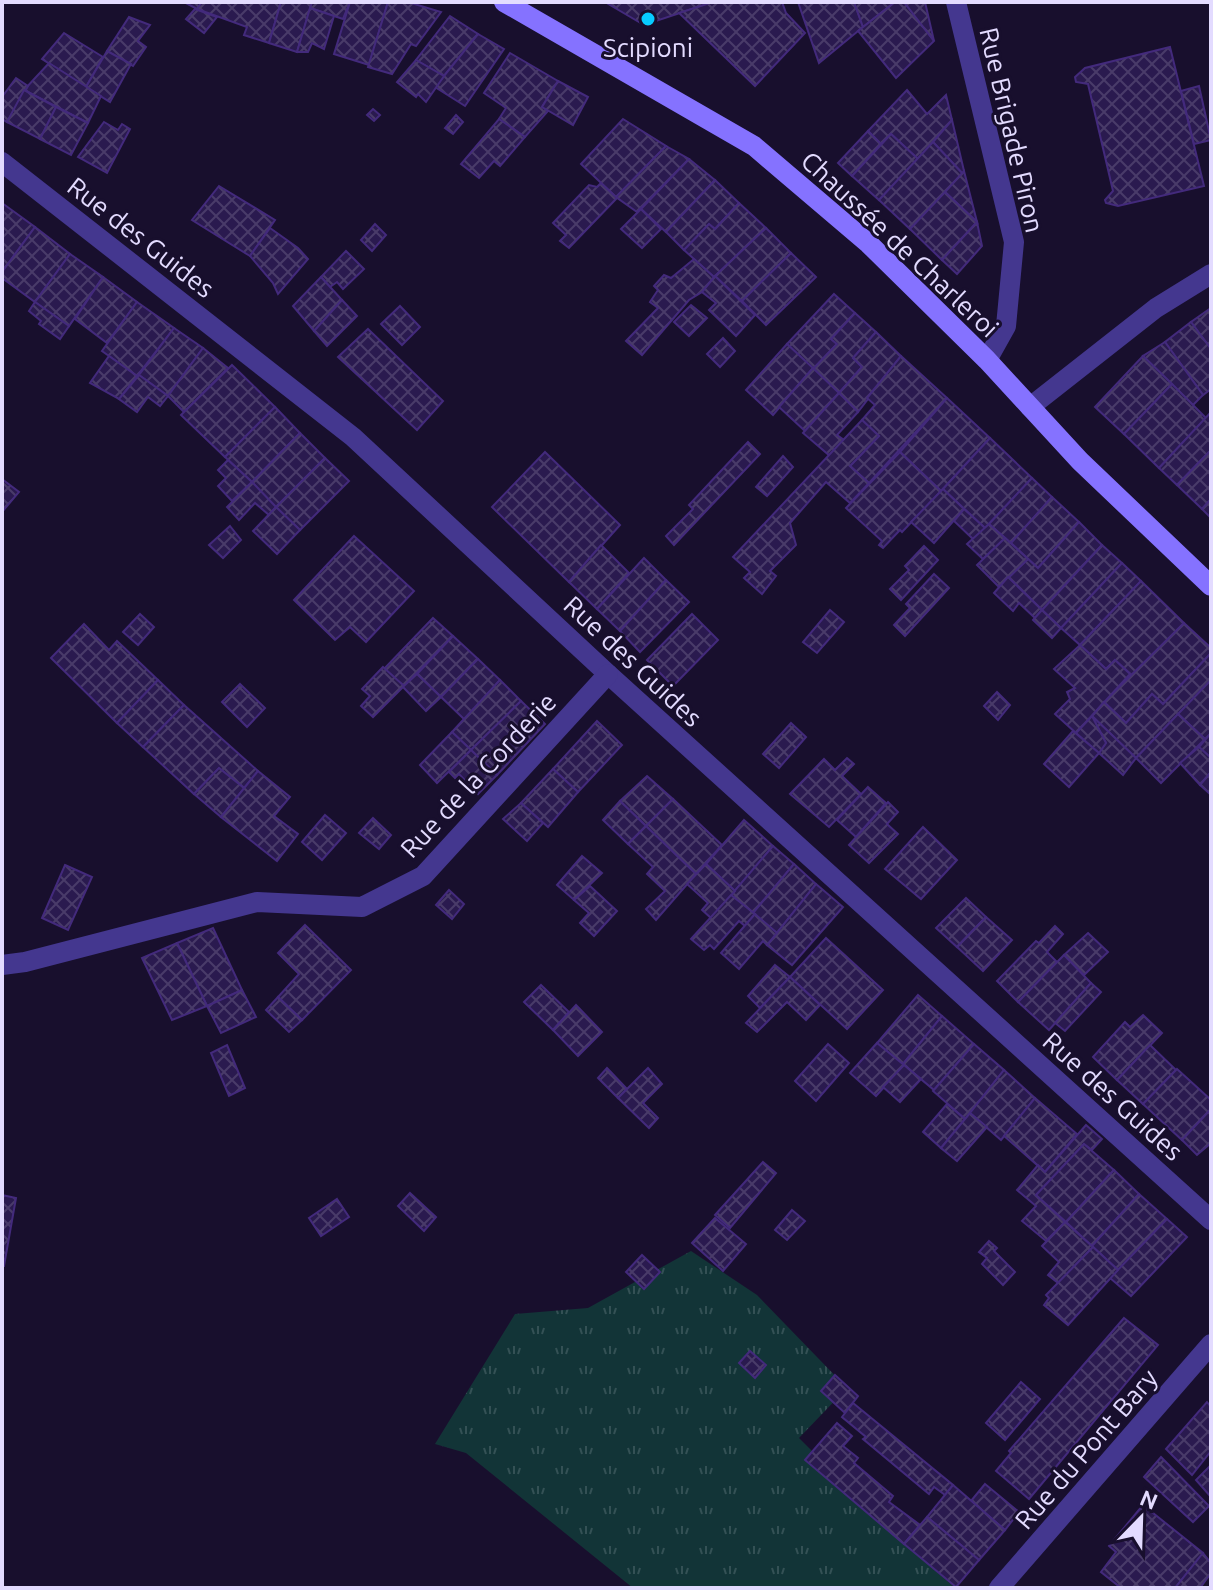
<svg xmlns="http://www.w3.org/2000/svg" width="1213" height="1590" viewBox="0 0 1213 1590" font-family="Ubuntu,sans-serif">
<defs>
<pattern id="grass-tufts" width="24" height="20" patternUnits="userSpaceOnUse" patternTransform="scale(2)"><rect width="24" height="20" fill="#123437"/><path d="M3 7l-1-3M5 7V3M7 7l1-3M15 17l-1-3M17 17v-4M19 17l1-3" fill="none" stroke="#345155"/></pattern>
<pattern id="building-cross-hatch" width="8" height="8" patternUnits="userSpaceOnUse" patternTransform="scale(2)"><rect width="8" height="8" fill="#2a1a4f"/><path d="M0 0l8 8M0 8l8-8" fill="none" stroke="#493b69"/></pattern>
</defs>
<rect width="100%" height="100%" fill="#180f2d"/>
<polygon fill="url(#grass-tufts)" points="691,1251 757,1295 847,1388 799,1438 905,1544 955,1588 633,1588 466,1453 435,1444 515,1314 588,1308"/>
<g fill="url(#building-cross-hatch)" stroke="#432a7c" stroke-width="2">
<polygon points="184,2 202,2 197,9"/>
<polygon points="202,2 281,2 269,43 244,35 247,27 197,9"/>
<polygon points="281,2 312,2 297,52 269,43"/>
<polygon points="312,2 350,2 343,19 310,8"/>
<polygon points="350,2 388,2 369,65 334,54"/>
<polygon points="388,2 408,2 441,12 416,46 411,44 392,74 368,67"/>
<polygon points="605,2 713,2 644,25"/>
<polygon points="713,2 782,2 786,13 805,33 755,86 679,13"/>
<polygon points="798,2 854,2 863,27 819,63"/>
<polygon points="854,2 895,2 863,27"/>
<polygon points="895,2 904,2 934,41 896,78 858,31"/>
<polygon points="904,2 925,2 934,41"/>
<polygon points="310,8 334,16 324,49 312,43 308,52 297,52"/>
<polygon points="195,9 217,17 204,33 186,19"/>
<polygon points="450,16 478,34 444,76 416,60"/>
<polygon points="129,17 150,25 138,41 146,47 133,66 107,51"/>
<polygon points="64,33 103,57 86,87 42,59"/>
<polygon points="478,34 504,49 465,106 435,87"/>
<polygon points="1170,47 1204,186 1118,206 1106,203 1105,200 1113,191 1088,84 1076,82 1075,77 1085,68"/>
<polygon points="107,51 131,64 110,102 86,87"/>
<polygon points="510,53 558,81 542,107 548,111 525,137 499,119 506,108 484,93"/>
<polygon points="416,60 444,76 426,102 418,94 416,97 397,82"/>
<polygon points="49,63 101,96 88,123 24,90"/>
<polygon points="16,78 28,86 7,122 2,119 2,97"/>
<polygon points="558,81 588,97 573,125 542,107"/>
<polygon points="1199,86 1211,140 1194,144 1181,91"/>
<polygon points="24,90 56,107 40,139 7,122"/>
<polygon points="907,90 927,114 946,95 952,120 918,159 891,134 881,144 868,131"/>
<polygon points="56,107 88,123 71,155 40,139"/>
<polygon points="373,109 380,115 374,121 367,115"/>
<polygon points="456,115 463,122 453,134 445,128"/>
<polygon points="499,119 525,137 500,166 494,161 479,178 461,164"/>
<polygon points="623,119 666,146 616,197 581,164"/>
<polygon points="952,120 964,171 963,174 933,142"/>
<polygon points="104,122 118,130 122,124 130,129 107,173 78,157"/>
<polygon points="868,131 881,144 852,176 838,163"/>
<polygon points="891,134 918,159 879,200 852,176"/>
<polygon points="933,142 963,174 910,229 879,200"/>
<polygon points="666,146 689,159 637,212 616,197"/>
<polygon points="689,159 715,180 666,232 641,209"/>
<polygon points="964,171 977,222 945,192"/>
<polygon points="715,180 739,203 715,229 709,224 684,250 666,232"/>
<polygon points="601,183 617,198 569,248 560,241 566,235 553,223 589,185 597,187"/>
<polygon points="219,186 275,220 250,256 192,220"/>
<polygon points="945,192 977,222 942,260 910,229"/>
<polygon points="2,203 35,227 2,272"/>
<polygon points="739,203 766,228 714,277 684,250 709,224 715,229"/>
<polygon points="641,209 661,229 642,248 621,229"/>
<polygon points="977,222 982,246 957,274 942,260"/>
<polygon points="375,224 386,235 372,251 361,240"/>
<polygon points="35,227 70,254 35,302 2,278 2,272"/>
<polygon points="270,228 298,248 308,259 278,294 273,283 250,256"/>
<polygon points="766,228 791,253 742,301 715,276"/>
<polygon points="346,251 364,269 343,289 337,282 330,287 321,277"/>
<polygon points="791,253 816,277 766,325 742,301"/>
<polygon points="70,254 103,277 69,326 35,302"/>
<polygon points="694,259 714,277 702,292 689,300 642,355 626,341 658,308 650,302 658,290 654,286 664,275 671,278"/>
<polygon points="715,276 755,315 736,336 709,310 716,303 702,292"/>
<polygon points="103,277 137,302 107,343 75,319"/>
<polygon points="321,277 342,300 314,331 293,306"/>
<polygon points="834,294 855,313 831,339 837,344 813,369 787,344"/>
<polygon points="342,300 357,316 327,346 314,331"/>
<polygon points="35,302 69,326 60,339 39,324 41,321 29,311"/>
<polygon points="137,302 174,328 137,376 102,351"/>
<polygon points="691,305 707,318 689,336 674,322"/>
<polygon points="400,306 420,327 402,345 381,324"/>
<polygon points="1211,308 1211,349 1191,322"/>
<polygon points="855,313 876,332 853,358 862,367 839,393 813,369 837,344 831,339"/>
<polygon points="1191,322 1211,349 1211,389 1203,395 1165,342"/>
<polygon points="174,328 203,348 168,396 139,375"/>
<polygon points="368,329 443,401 417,430 338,357"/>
<polygon points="876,332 901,356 858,412 839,393 862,367 853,358"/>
<polygon points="723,338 735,351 720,367 707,354"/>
<polygon points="1165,342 1203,395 1193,405 1143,356"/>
<polygon points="787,344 813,368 773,415 746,390"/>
<polygon points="203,348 228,368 184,412 168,396"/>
<polygon points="109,356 137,376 119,399 90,383"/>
<polygon points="901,356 947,398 869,483 850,466 879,436 862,420 875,405 867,398"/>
<polygon points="1143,356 1172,384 1124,434 1095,407"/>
<polygon points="232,365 275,407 225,457 181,415"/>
<polygon points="813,368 839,393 805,431 779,407"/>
<polygon points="139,375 168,396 160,406 148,397 137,412 119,399"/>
<polygon points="1172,384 1206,418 1159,468 1124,434"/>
<polygon points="839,393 858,412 837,435 844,440 830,456 803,433"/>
<polygon points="947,398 990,438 941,491 900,452"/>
<polygon points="275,407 300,433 252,482 225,457"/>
<polygon points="1211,412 1211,450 1177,485 1159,468"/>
<polygon points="862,420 879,436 850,466 869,483 850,503 826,482 790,523 796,545 770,571 776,576 762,594 744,578 750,572 733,557"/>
<polygon points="300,433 325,458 276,507 252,482"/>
<polygon points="990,438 1032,478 985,528 943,489"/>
<polygon points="748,442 760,454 674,545 666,536 693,509 689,505"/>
<polygon points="1211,450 1211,499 1202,509 1177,485"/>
<polygon points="545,452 620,525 569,582 492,507"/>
<polygon points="900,452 941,491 902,532 900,530 883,548 879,545 882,541 846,508"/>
<polygon points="783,456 793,467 767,496 756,487"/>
<polygon points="325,458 349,481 300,530 276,507"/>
<polygon points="228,460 252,482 232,501 218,486 226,478 218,470"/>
<polygon points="1032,478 1052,497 1011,543 989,524"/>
<polygon points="2,479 19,492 2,512"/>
<polygon points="252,482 276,507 269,515 255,503 239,520 227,507"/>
<polygon points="943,489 964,509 934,543 911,522"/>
<polygon points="1052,497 1079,522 1038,568 1011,543"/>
<polygon points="1211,499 1211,518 1202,509"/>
<polygon points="276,507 300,530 277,554 253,531"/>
<polygon points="964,509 985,528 974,540 954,521"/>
<polygon points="1079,522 1102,545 1042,610 1008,577 1028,559 1038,568"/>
<polygon points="989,524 1005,538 983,559 967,544"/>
<polygon points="230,526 241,540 223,558 209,545"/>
<polygon points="354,536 414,591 366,642 350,627 335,640 294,600"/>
<polygon points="1005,538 1028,559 999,587 977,565"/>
<polygon points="601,545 629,573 597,609 569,582"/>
<polygon points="1102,545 1122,563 1061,628 1042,610"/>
<polygon points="924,546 938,560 901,600 890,589 909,570 905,566"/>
<polygon points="644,558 666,580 620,631 597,609"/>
<polygon points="1122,563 1141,581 1080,645 1061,628"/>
<polygon points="934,574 949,588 905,636 894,625 910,608 906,604"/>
<polygon points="1008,577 1042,610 1035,618 1019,603 1013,611 994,593"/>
<polygon points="666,580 689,602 640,652 620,631"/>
<polygon points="1141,581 1184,623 1133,676 1115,660 1106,669 1080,645"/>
<polygon points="830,610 844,622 817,653 803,642"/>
<polygon points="1042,610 1061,628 1052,638 1033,620"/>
<polygon points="140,614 154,627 138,645 123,632"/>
<polygon points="692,614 718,640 673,686 647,660"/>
<polygon points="433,618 453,636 404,686 384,669"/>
<polygon points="1184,623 1211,648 1211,653 1163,704 1152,694 1126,723 1104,702"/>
<polygon points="84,624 109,650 117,641 158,680 117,723 51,658"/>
<polygon points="453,636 478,659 441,697 417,674"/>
<polygon points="1080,645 1106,669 1115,660 1130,674 1076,733 1055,714 1070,699 1067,692 1075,688 1054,669"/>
<polygon points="1211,653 1211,680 1136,758 1092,716 1104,702 1126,723 1152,694 1163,704"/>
<polygon points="478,659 500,680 465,720 441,697"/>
<polygon points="383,667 404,686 417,674 441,697 426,711 403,687 373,717 361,706 370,696 362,689"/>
<polygon points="158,680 184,705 143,747 117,723"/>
<polygon points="500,680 521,701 471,750 452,732"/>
<polygon points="1211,680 1211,733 1205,739 1178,714"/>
<polygon points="240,684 265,708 247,727 222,702"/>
<polygon points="997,692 1010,705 998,720 984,706"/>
<polygon points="521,701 545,724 497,775 471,750"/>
<polygon points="184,705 258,771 244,788 219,768 194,794 143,747"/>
<polygon points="1178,714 1205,739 1161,783 1136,758"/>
<polygon points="1092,716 1136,758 1123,775 1099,753 1106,743"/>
<polygon points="1092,716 1106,743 1099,753 1076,733"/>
<polygon points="597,721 622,745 578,792 553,769"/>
<polygon points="791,723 806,737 779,768 763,754"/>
<polygon points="1073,731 1099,753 1069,787 1044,764"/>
<polygon points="452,732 471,750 437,783 420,765"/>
<polygon points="1211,733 1211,758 1199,747"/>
<polygon points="1199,747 1211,758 1211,772 1200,785 1180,763"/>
<polygon points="471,750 497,775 478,794 459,774 455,778 449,772"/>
<polygon points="847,758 854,764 842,776 861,794 829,827 790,794 824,759 835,770"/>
<polygon points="219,768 244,788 221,817 194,794"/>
<polygon points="553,769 578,792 548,827 521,803"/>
<polygon points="258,771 290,797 274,816 298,834 277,861 221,817"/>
<polygon points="1211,772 1211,795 1200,785"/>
<polygon points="647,776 673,799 646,826 620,801"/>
<polygon points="868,787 886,803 856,837 837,820"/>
<polygon points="673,799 722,845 696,874 646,826"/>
<polygon points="620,801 646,826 628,844 603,820"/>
<polygon points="888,802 898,812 887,824 898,834 869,863 849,845"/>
<polygon points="521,803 543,823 527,841 503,819"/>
<polygon points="325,815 346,833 322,860 302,842"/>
<polygon points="373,818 391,835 379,849 359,833"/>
<polygon points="744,820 773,846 735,891 706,864"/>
<polygon points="646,826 696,874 656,920 646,909 665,891 647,874 653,867 628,844"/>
<polygon points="923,827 957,860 921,899 885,869"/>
<polygon points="773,846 794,864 753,913 731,895"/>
<polygon points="582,856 602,873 574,900 557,885"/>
<polygon points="706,864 735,891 711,918 702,910 708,903 687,884"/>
<polygon points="794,864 816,884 777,933 753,913"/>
<polygon points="65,865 92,877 68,930 42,918"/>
<polygon points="816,884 843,907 792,965 767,945"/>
<polygon points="590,886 617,911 594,936 580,923 589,913 574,900"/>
<polygon points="449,890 464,904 452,919 436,905"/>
<polygon points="731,895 755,914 745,926 739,921 714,949 710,945 704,950 691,939"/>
<polygon points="966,898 986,917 957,947 936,928"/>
<polygon points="755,914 777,933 767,945 763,941 739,969 721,953"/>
<polygon points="986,917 1012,940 983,971 957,947"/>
<polygon points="305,925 351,970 302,1020 278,997 299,974 278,953"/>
<polygon points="1055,926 1063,934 1047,952 1057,962 1018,1002 997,981 1036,941 1039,943"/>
<polygon points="213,928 242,990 207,1006 177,943"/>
<polygon points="1088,933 1108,952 1084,975 1064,955"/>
<polygon points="826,938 883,990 847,1029 790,977"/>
<polygon points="177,943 207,1006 172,1020 142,958"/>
<polygon points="1064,955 1091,983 1049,1030 1018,1002"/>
<polygon points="775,965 790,977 760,1008 748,996"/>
<polygon points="790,977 820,1005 806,1020 787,1002 757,1032 746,1023"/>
<polygon points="1091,983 1101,992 1065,1031 1055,1023"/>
<polygon points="541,985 569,1012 553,1030 524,1002"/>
<polygon points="242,990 256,1017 221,1033 207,1006"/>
<polygon points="918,995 942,1016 903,1064 877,1043"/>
<polygon points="278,997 302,1020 289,1032 266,1010"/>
<polygon points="576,1005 602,1032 578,1056 553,1030"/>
<polygon points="1143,1015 1162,1033 1117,1080 1093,1057 1125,1022 1130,1027"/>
<polygon points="942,1016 974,1044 934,1090 903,1064"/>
<polygon points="877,1043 904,1065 876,1096 850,1073"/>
<polygon points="828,1044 849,1063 816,1101 795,1081"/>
<polygon points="974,1044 1004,1070 965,1119 933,1091"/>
<polygon points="227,1045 245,1088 229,1096 211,1053"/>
<polygon points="1150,1045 1176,1070 1143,1104 1117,1080"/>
<polygon points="904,1065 921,1079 900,1102 883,1087"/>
<polygon points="607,1068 627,1089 618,1098 598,1078"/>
<polygon points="648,1068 662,1084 643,1103 658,1118 649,1128 618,1098"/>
<polygon points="1177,1069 1211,1100 1211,1109 1182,1140 1143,1104"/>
<polygon points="1004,1070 1035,1098 1001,1140 970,1113"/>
<polygon points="1035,1098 1077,1134 1045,1172 1004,1136"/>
<polygon points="947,1104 965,1119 941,1148 923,1132"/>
<polygon points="1211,1109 1211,1143 1197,1155 1182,1140"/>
<polygon points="970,1113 987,1127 957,1161 941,1148"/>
<polygon points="1086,1125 1102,1139 1092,1150 1084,1144 1036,1195 1065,1222 1046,1241 1022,1221 1036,1206 1017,1190 1038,1165 1045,1172"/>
<polygon points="1084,1144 1114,1170 1066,1222 1036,1195"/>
<polygon points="763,1162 776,1173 730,1228 715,1215"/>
<polygon points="1114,1170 1139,1194 1092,1246 1066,1222"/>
<polygon points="410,1193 436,1217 424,1231 398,1206"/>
<polygon points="1139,1194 1167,1219 1118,1270 1092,1246"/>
<polygon points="2,1195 16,1198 4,1266 2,1266"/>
<polygon points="337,1199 349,1217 321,1236 309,1218"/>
<polygon points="792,1210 805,1221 787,1240 775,1230"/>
<polygon points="715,1218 746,1244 723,1271 692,1243"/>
<polygon points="1167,1219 1187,1237 1131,1296 1110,1278"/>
<polygon points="1065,1222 1093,1247 1058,1283 1048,1275 1059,1262 1042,1246"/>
<polygon points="989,1241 997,1248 994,1251 1015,1272 1003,1285 982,1264 987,1258 979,1252"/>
<polygon points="1093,1247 1118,1270 1068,1325 1044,1305 1049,1298 1046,1295"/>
<polygon points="642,1255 660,1272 644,1289 626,1272"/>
<polygon points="1124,1318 1158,1345 1029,1499 996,1471 1011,1453 1009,1451"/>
<polygon points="750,1351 766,1365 755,1378 739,1363"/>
<polygon points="835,1375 858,1396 845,1413 821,1391"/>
<polygon points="1021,1382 1040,1399 1005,1440 986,1423"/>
<polygon points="1207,1402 1211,1407 1211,1451 1192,1475 1166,1449"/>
<polygon points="853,1403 953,1485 945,1495 934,1487 929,1494 863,1439 866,1437 842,1417"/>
<polygon points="837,1423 852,1436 843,1446 858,1458 854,1463 893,1496 889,1502 920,1525 904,1544 805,1460"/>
<polygon points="1161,1457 1209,1506 1193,1522 1144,1477"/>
<polygon points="1211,1465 1211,1497 1196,1480"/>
<polygon points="985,1484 1019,1512 1005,1530 971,1501"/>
<polygon points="953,1485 1005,1530 979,1560 927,1517"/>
<polygon points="1143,1505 1203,1553 1175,1588 1121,1588 1101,1572 1116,1552 1109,1546"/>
<polygon points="927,1517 979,1560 956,1587 904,1544"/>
<polygon points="1203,1553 1211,1563 1211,1573 1200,1588 1175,1588"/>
</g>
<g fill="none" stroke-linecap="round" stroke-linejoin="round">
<g stroke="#44378f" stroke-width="20">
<polyline points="956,2 1014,242 1006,326 987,360"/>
<polyline points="2,162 353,437 608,674 1211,1220"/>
<polyline points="1030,407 1156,308 1211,274"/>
<polyline points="2,965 25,962 257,902 362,907 423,876 608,674"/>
<polyline points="999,1588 1211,1344"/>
</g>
<polyline stroke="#8572ff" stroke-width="20" points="504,2 754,146 869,244 987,360 1080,461 1211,586"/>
</g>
<circle fill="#07cbff" stroke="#180f2d" stroke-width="3" cx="648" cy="19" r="8"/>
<g text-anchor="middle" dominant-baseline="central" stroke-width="6" stroke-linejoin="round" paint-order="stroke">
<g font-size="26" fill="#e3dbff" stroke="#180f2d">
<text x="648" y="47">Scipioni</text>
</g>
<g font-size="26" fill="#e3dbff" stroke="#180f2d">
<text transform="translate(1012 130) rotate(77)">Rue Brigade Piron</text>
<text transform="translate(141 237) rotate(38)">Rue des Guides</text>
<text transform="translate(900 244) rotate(43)">Chaussée de Charleroi</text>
<text transform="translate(633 661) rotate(43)">Rue des Guides</text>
<text transform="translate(478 775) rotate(-47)">Rue de la Corderie</text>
<text transform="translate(1113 1096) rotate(42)">Rue des Guides</text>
<text transform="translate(1086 1449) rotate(-49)">Rue du Pont Bary</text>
</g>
</g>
<rect width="1213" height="1590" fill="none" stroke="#e3dbff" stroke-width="8"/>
<g transform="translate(1141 1518) rotate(23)" stroke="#180f2d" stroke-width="6" paint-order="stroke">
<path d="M0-6L14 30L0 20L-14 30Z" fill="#e3dbff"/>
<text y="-12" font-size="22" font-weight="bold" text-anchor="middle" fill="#e3dbff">N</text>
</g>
</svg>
